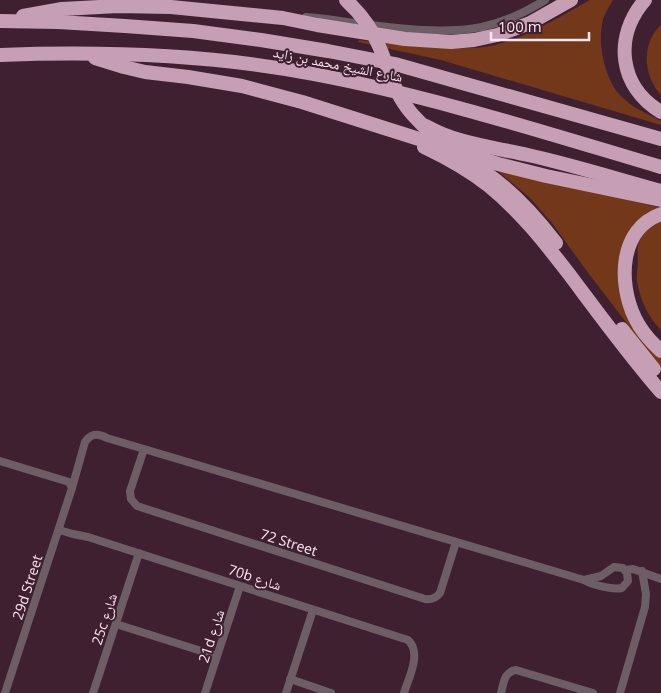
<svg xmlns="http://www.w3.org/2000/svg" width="661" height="693" viewBox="0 0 661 693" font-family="'Open Sans','Noto Naskh Arabic',sans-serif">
<rect width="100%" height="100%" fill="#3f2031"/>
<g fill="#73381a">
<path d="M590,0H613C609,7 603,16 602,24C598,45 605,78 619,94C630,107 646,113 661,121V125L441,60L358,42L359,40C383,43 407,46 431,47C449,48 467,49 485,47C522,41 557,18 590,0Z"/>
<path d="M661,25V95C643,76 641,43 661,25Z"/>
<polygon points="493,167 661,208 648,212 638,222 620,274 654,353 661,359 661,368 586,270 552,223 530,198"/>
<path d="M661,220V330C648,317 640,300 637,281C636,275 638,268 638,261C638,251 636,248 641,238C645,229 653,225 661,220Z"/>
</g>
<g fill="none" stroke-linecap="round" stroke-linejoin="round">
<g stroke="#6d5d65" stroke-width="8">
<path d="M306,17C323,18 339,21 356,23C395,28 442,35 482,27C504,22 526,12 545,0"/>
<path d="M144,449L130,491L131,499L137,506L425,599C431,600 436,598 440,593L456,542"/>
<polyline points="0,461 69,482 72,488 5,693"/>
<path d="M72,488L85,442C91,433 98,433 107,438L584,580"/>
<path d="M59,530L73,534L88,537L408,640C422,653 409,677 404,693"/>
<path d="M614,567L623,568L627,573L628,581L622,588C612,590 593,585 584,580L601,576Z"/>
<polyline points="625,570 633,569 661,579"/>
<polyline points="116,624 217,656"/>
<polyline points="290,679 331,693"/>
<polyline points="93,693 139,553"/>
<polyline points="205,693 240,586"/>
<polyline points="286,693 313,610"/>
<path d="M501,693C504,682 504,672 516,670L593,693"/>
<polyline points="620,693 645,607 646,594 642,571"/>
</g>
<g stroke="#c79fb4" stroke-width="14">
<path d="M645,0C613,37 619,87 661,112"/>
<polyline points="23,16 62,9 118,6 171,7 283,18 317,25 405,39 451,42 474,40 497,35 514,29 530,23 571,0"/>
<polyline points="0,21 58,22 125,26 193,31 261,40 328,51 395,64 661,139"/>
<path d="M0,55C105,51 210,54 313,74C431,96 546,133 661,167"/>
<polyline points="95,58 124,67 145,72 188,77 242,86 302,102 498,164 546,176 661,200"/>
<path d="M426,126C458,144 493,147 528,155C573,165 617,179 661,191"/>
<path d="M424,147C447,158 470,171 489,186C520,211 545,243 569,274C599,314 628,354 661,392"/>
<path d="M661,214C619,229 618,283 635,318C641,331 650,341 661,351"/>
<polyline points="622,329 654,369"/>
</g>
<path stroke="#c79fb4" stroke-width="14" d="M346,0C360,13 372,28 379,46C390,71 393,92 412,114C424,127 437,140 451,150C463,158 475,165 486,173C514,192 536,217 556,243"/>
</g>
<g text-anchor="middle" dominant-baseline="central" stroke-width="4" stroke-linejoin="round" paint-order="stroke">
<g font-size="14" fill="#fce6f1" stroke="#3f2031">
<text transform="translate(338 64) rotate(11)">شارع الشيخ محمد بن زايد</text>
<text transform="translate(289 542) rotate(18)">72 Street</text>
<text transform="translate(255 577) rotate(18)">70b شارع</text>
<text transform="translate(27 587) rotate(-72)">29d Street</text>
<text transform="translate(104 619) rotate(-72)">25c شارع</text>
<text transform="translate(211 636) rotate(-72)">21d شارع</text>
</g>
</g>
<path d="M491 32v8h98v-8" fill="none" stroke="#fce6f1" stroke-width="2.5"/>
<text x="498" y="32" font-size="15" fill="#fce6f1" stroke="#3f2031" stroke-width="4" paint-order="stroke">100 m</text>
</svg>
